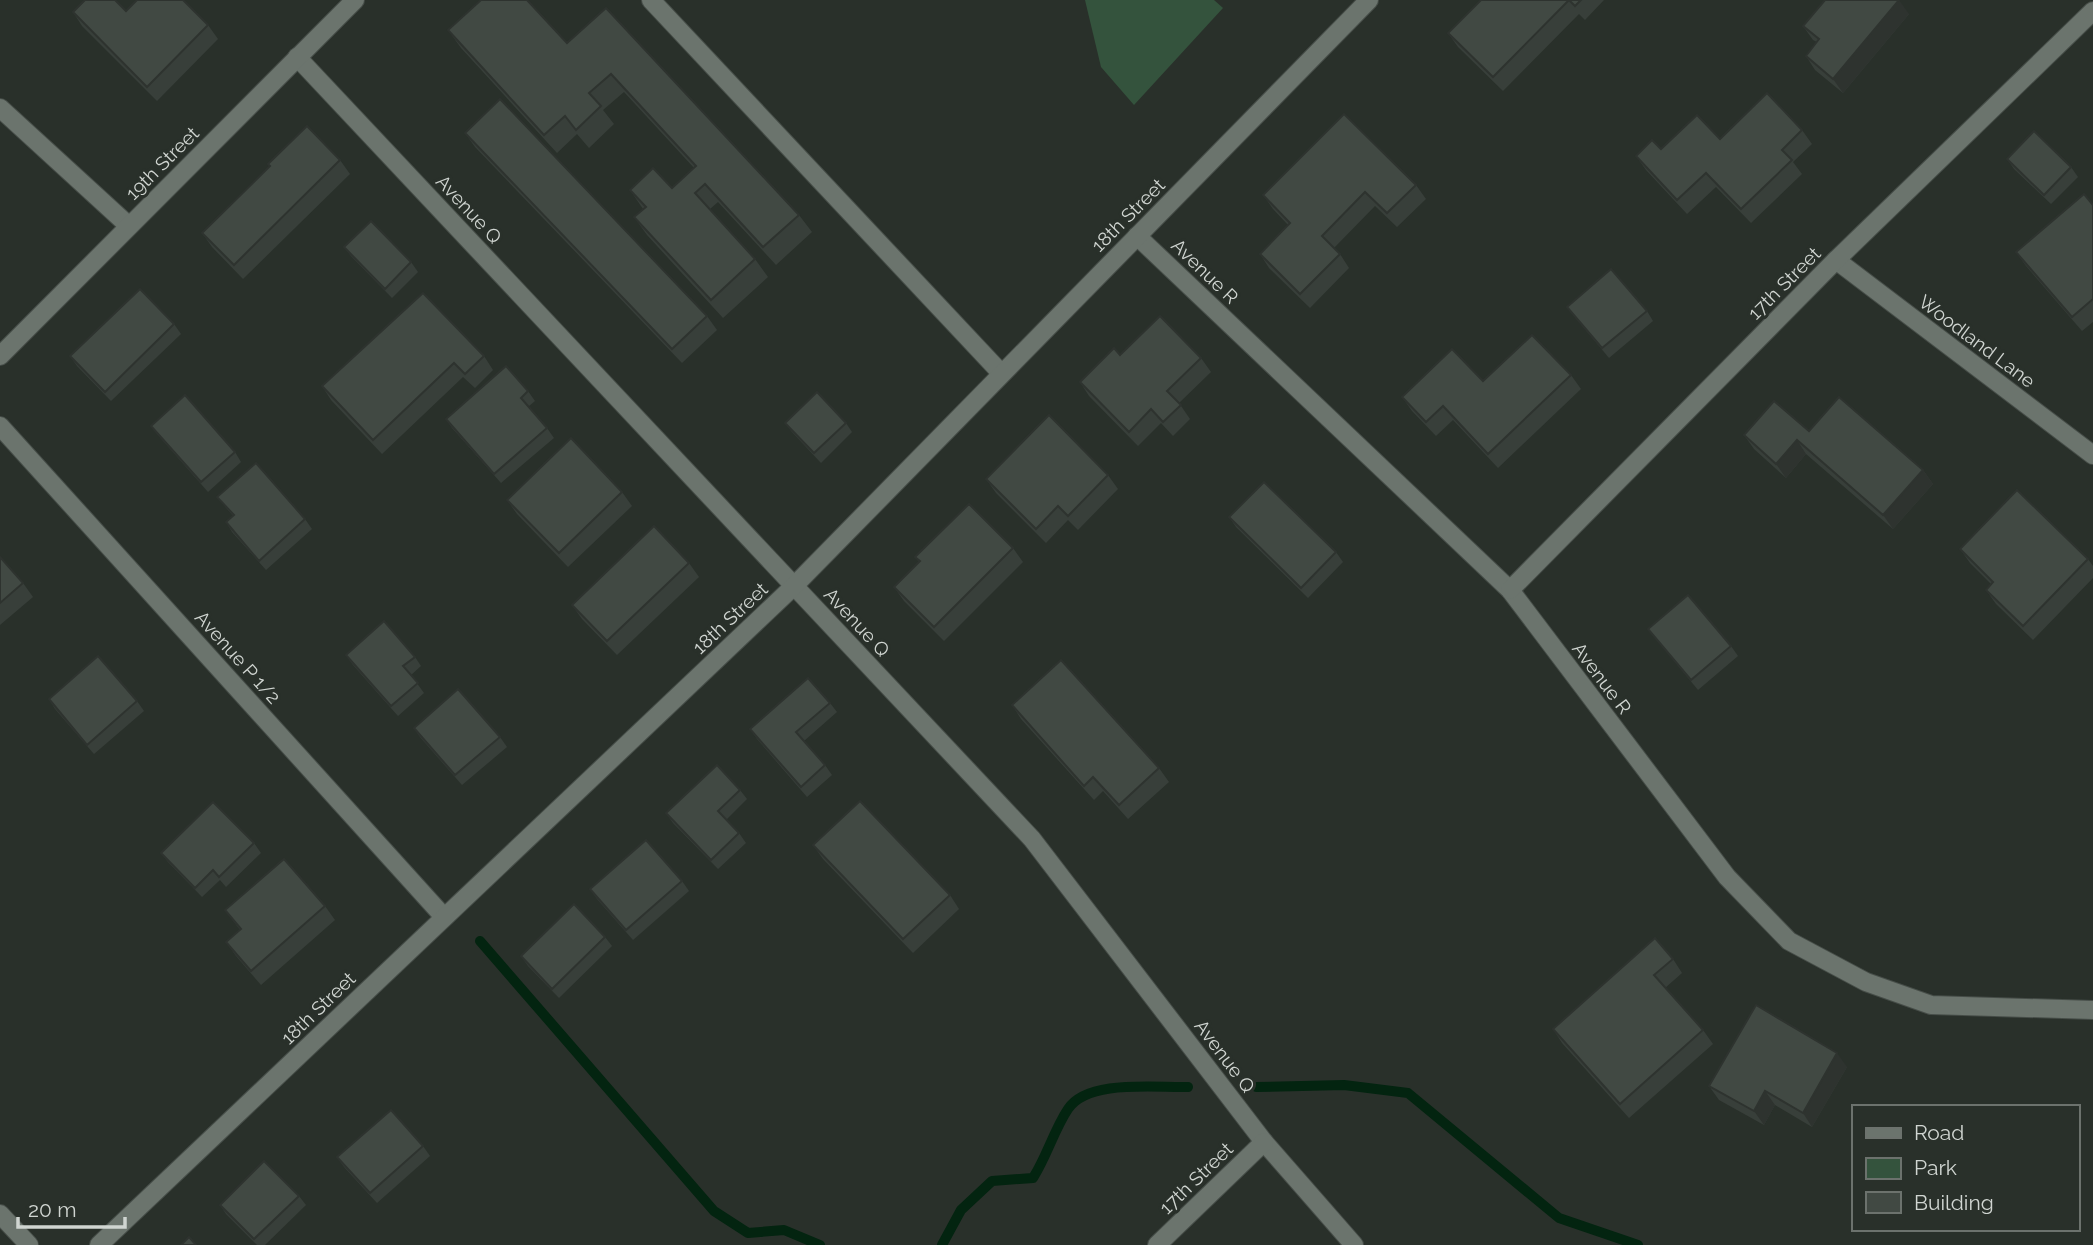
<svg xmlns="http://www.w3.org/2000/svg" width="2093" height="1245" viewBox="0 0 2093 1245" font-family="Raleway,sans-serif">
<rect width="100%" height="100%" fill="#29302a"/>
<polygon fill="#34533d" points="1085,0 1214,0 1223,8 1134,105 1101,67"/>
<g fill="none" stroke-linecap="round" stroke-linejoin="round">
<g stroke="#032410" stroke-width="10">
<polyline points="480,941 714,1211 748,1233 784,1230 820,1245"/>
<polyline points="1256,1087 1344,1085 1408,1093 1559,1218 1638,1245"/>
<path d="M942,1245L961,1210L992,1181L1033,1178C1047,1156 1054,1130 1068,1109C1088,1079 1155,1088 1188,1087"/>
</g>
<g stroke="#464d48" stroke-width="20">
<g id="minor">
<polyline points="651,0 1001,373"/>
<polyline points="297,57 1032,839 1264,1142 1354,1245"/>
<polyline points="0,108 129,226"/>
<polyline points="1137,236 1510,590 1727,877 1789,941 1866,982 1931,1005 2093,1010"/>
<polyline points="1836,260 2093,455"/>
<polyline points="0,356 355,0"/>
<polyline points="0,426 444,917"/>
<polyline points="1510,590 1836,260 2093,11"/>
<polyline points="0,1214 29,1245"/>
<polyline points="99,1245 794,586 1369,0"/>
<polyline points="1157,1245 1264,1142"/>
</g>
</g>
<use href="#minor" stroke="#6b746d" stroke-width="18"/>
</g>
<g fill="#383f3a">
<polygon points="1481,0 1604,0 1585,20 1579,14 1503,91 1458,47 1448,33"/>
<polygon points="606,8 799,215 812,232 776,265 718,202 710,209 755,259 768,277 723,318 647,235 634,217 643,209 630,190 672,188 694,168 624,92 603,110 614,124 589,148 577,134 557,153 461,48 448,30 567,43"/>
<polygon points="126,11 208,25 218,39 157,101 82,26 73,12"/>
<polygon points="1909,14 1843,93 1815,70 1806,56 1817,42 1813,40 1803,26"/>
<polygon points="1802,130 1812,144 1793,162 1802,174 1751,223 1716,187 1687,214 1646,170 1636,156 1661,149 1720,139"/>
<polygon points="465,133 707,316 717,330 682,363 475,147"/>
<polygon points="2007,159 2071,167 2078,177 2051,204 2014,169"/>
<polygon points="340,160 350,174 243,279 212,247 202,233"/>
<polygon points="1416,185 1426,199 1397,227 1375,206 1334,248 1340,254 1349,268 1310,308 1269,268 1260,254 1288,225 1273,209 1263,195"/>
<polygon points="2093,205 2093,322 2082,331 2026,266 2016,252"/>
<polygon points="344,247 411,262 418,272 392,298 351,256"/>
<polygon points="1567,307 1647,311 1653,321 1609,358 1574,316"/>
<polygon points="174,324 181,334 111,401 77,366 70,356"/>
<polygon points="1120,355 1201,358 1211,372 1179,403 1190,419 1173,436 1161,423 1138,446 1089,396 1080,382"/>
<polygon points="484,356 493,370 475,388 463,377 382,454 331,400 322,386"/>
<polygon points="1571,375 1581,389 1498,468 1453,420 1436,436 1412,411 1402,397 1483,381"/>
<polygon points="528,391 535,401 528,407 547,428 554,438 501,483 452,428 446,419"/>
<polygon points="785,423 846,423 852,432 821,463 792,432"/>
<polygon points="151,426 235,452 241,462 208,492 158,435"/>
<polygon points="1809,431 1923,470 1933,484 1893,529 1806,454 1786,478 1754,449 1744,435"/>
<polygon points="1108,475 1118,489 1078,530 1068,520 1046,543 996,493 986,479"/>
<polygon points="622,492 632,506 568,567 517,514 507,500"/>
<polygon points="217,497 305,519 312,529 266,570 232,532 226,522 233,516"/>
<polygon points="1229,517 1336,552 1343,562 1308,598 1236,527"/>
<polygon points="1013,548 1023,562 944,641 904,601 894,587 919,562 915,557"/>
<polygon points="1960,549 2088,559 2093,566 2093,578 2033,640 1996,604 1986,590 1991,584 1970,563"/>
<polygon points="0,557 23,583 33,597 0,625"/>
<polygon points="689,563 699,577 617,655 582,619 572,605"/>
<polygon points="1648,629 1731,646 1738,656 1698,690"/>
<polygon points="346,655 415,657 421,666 411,675 424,693 398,716 353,665"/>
<polygon points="49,699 137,701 144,711 94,754 55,709"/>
<polygon points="830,703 837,712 804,741 825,765 832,775 807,797 757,739 750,729"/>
<polygon points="1012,705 1159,768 1169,782 1128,819 1103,791 1094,800 1021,719"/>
<polygon points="414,728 500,737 507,747 462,785 420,737"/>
<polygon points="740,790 747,799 726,820 739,833 746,843 718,869 673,823 666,813"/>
<polygon points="254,843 261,853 226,887 220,880 202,897 168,862 161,853"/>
<polygon points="813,845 950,895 959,909 913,953 823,859"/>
<polygon points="682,881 689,891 633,940 597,899 590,889"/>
<polygon points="325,906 335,920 261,985 236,956 226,942 240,930 225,910"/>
<polygon points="605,937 612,946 559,998 528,966 521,956"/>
<polygon points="1673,959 1682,973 1665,988 1703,1030 1713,1044 1629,1118 1562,1043 1553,1029"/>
<polygon points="1847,1067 1812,1127 1775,1105 1764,1125 1719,1100 1709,1086"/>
<polygon points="423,1146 430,1156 377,1203 344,1167 337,1157"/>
<polygon points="299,1196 306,1205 265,1245 257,1245 226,1214 220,1205"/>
</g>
<g fill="#2e332f">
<polygon points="1899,0 1909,14 1843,93 1833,79"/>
<polygon points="1797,440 1806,454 1786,478 1776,464"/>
<polygon points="1923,470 1933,484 1893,529 1883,515"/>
<polygon points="1837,1053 1847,1067 1812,1127 1803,1113"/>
<polygon points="1765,1091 1775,1105 1764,1125 1754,1111"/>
</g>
<g fill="#414943" stroke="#2e332f" stroke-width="2">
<polygon points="85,0 115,0 126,11 137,0 183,0 208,25 147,87 73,12"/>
<polygon points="481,0 527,0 567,43 606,8 799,215 763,247 705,184 695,193 755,259 711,300 634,217 646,207 630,190 653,168 672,188 696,166 611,74 589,93 601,106 576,130 565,116 544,135 448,30"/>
<polygon points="1481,0 1581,0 1575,6 1569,0 1493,77 1448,33"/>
<polygon points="1825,0 1899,0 1833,79 1806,56 1819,39 1803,26"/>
<polygon points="1767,93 1802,130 1782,150 1792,160 1741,209 1706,173 1677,200 1636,156 1652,140 1661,149 1697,115 1720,139"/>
<polygon points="500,99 707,316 672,349 465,133"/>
<polygon points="1344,114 1416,185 1387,213 1365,192 1322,236 1340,254 1300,294 1260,254 1290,223 1263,195"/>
<polygon points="307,126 340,160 234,265 202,233 270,166 268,164"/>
<polygon points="2034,131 2071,167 2044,195 2007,159"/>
<polygon points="2084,194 2093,205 2093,299 2072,317 2016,252"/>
<polygon points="371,221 411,262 385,289 344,247"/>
<polygon points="1611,269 1647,311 1602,348 1567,307"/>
<polygon points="140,289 174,324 105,392 70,356"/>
<polygon points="423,293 484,356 465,374 454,363 373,440 322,386"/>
<polygon points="1160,316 1201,358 1167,391 1181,405 1163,422 1151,409 1129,432 1080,382 1114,348 1120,355"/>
<polygon points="1532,335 1571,375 1488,454 1443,406 1426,422 1402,397 1452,349 1483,381"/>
<polygon points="506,366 528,391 521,398 547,428 494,474 446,419"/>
<polygon points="817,392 846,423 814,453 785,423"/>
<polygon points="185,395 235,452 201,482 151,426"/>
<polygon points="1839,397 1923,470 1883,515 1797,440 1776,464 1744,435 1774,401 1809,431"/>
<polygon points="1049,415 1108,475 1068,516 1058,506 1036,529 986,479"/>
<polygon points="571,438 622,492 559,553 507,500"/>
<polygon points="256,463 305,519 259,561 226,522 234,515 217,497"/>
<polygon points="1264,482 1336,552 1301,588 1229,517"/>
<polygon points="2017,490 2088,559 2023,626 1986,590 1993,582 1960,549"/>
<polygon points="969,504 1013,548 934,627 894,587 920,561 915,557"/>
<polygon points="654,526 689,563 607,641 572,605"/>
<polygon points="0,557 23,583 0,603"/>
<polygon points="1688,595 1731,646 1691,680 1648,629"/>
<polygon points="384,621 415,657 403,666 418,683 391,706 346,655"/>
<polygon points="98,656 137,701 87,745 49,699"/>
<polygon points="1061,660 1159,768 1119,805 1093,777 1084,786 1012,705"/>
<polygon points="808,678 830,703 796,732 825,765 801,787 750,729"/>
<polygon points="458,689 500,737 455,775 414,728"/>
<polygon points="717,765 740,790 718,811 739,833 711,860 666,813"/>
<polygon points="860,801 950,895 903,939 813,845"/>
<polygon points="213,802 254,843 219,877 213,870 195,888 161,853"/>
<polygon points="646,840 682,881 626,930 590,889"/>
<polygon points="284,859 325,906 251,971 226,942 241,929 225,910"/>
<polygon points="574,904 605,937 552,989 521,956"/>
<polygon points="1655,938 1673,959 1654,975 1703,1030 1620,1104 1553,1029"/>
<polygon points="1756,1005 1837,1053 1803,1113 1765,1091 1754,1111 1709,1086"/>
<polygon points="391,1110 423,1146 370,1193 337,1157"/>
<polygon points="264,1161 299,1196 254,1239 220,1205"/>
<polygon points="189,1237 196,1245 181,1245"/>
</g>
<g text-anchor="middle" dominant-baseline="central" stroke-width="6" stroke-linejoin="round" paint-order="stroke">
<g font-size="19" fill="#d0d5d1" stroke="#29302a">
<text transform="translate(162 163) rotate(-45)">19th Street</text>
<text transform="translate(469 209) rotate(47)">Avenue Q</text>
<text transform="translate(1128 215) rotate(-45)">18th Street</text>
<text transform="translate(1205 271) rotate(44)">Avenue R</text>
<text transform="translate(1784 283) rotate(-45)">17th Street</text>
<text transform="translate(1977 341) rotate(37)">Woodland Lane</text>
<text transform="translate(730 618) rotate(-43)">18th Street</text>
<text transform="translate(857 622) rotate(47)">Avenue Q</text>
<text transform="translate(238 657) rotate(48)">Avenue P 1/2</text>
<text transform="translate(1602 678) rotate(53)">Avenue R</text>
<text transform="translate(318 1008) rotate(-44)">18th Street</text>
<text transform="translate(1225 1056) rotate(53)">Avenue Q</text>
<text transform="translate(1196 1178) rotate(-44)">17th Street</text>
</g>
</g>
<rect x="1852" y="1105" width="228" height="126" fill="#29302a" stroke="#6c726d" stroke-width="2"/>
<rect x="1866" y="1128" width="35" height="10" fill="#6b746d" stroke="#6c726d" stroke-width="2"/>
<text x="1914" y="1140" font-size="21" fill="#d0d5d1">Road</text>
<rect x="1866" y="1158" width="35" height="21" fill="#34533d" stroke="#6c726d" stroke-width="2"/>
<text x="1914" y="1175" font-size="21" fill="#d0d5d1">Park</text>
<rect x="1866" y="1192" width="35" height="21" fill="#414943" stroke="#6c726d" stroke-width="2"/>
<text x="1914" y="1210" font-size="21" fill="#d0d5d1">Building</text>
<path d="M18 1217v10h107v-10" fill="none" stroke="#d0d5d1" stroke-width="3.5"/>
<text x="28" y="1217" font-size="21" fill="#d0d5d1" stroke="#29302a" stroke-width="5" paint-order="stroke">20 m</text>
</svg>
